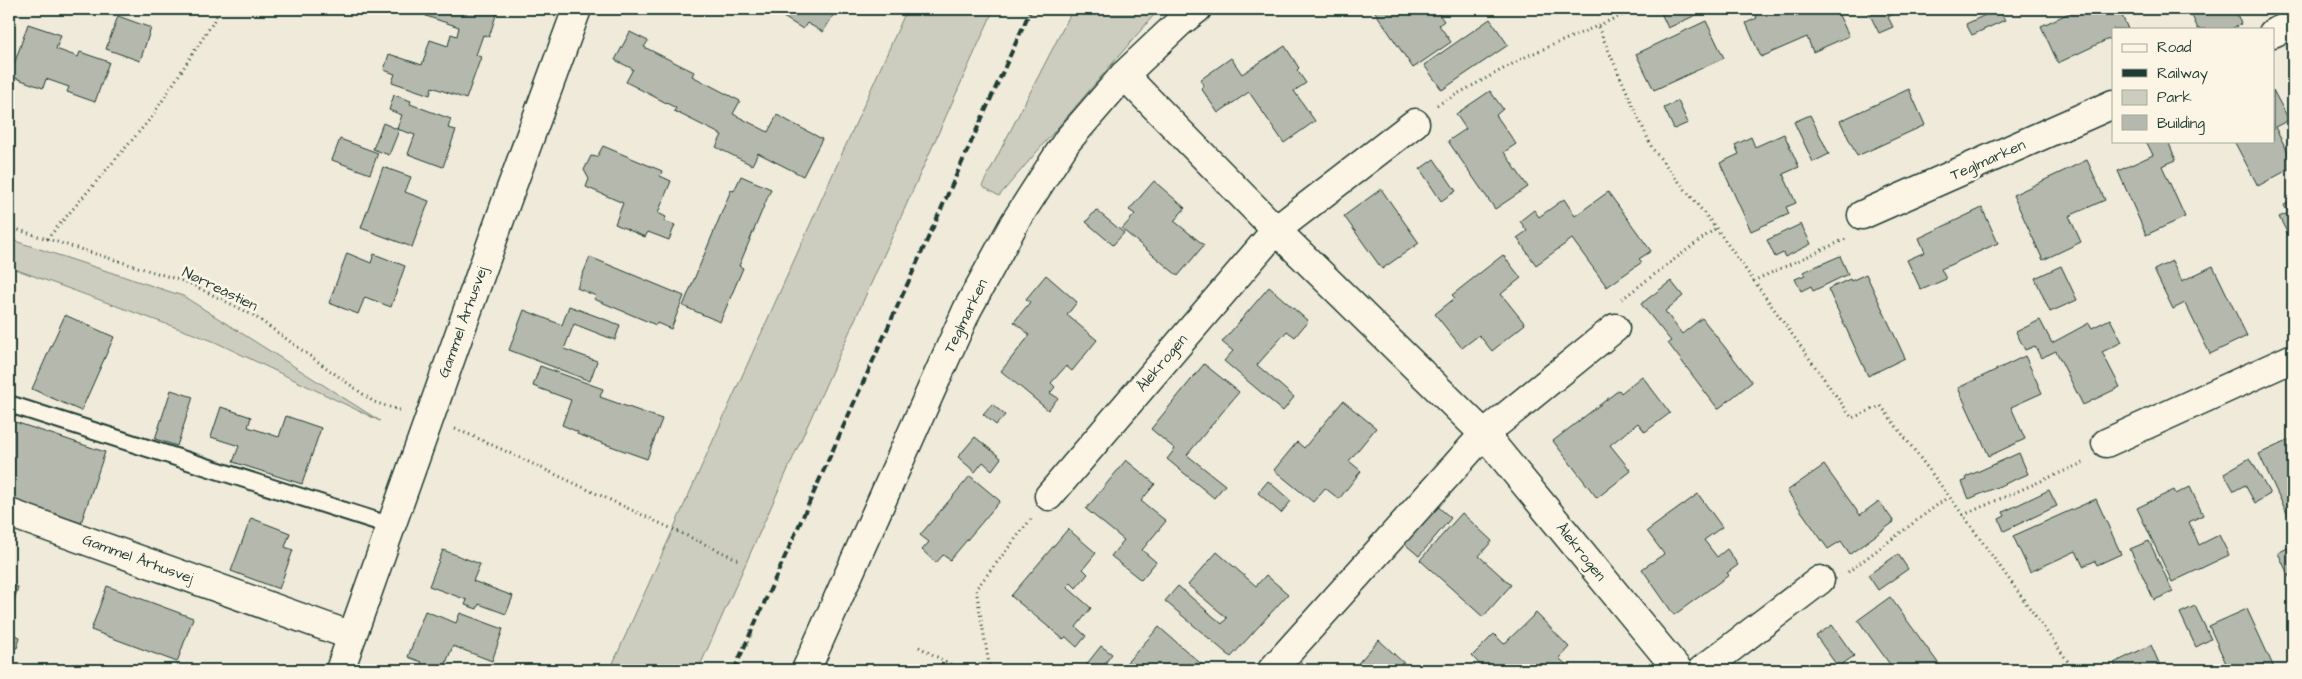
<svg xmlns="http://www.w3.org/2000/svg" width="2302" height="679" viewBox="0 0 2302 679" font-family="'Architects Daughter',sans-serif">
<rect width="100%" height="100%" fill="#efeada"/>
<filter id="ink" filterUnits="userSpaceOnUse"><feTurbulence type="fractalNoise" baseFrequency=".02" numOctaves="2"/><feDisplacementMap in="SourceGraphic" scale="10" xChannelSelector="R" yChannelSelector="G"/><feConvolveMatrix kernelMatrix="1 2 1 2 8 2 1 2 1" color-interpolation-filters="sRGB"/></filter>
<g filter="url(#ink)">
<g fill="#cccdbf" stroke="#76857a">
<polygon points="907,9 994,9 698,670 610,670"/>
<polygon points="1073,9 1159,9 999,196 982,186"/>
<polygon points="9,239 183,296 380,421 213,341 9,267"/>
</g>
<g fill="#b5b9ad" stroke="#1f3d34">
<polygon points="428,9 498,9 489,37 483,35 476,55 481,57 466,99 432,87 430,95 392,82 395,74 384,70 389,54 422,65 430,40 448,46 451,34 457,36 459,27 426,16"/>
<polygon points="770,9 837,9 823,32 807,23 803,29"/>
<polygon points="1373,9 1435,9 1444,21 1439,25 1451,42 1413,68"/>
<polygon points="1670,9 1709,9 1668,28 1661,13"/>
<polygon points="1770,9 1836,9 1849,36 1813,52 1807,37 1761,57 1746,23 1757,18 1756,15"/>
<polygon points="1867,9 1903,9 1888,17 1893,27 1879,33"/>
<polygon points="1998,9 2005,20 1972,35 1966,24"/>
<polygon points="2078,9 2119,9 2128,29 2113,29 2113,37 2058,63 2041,26"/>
<polygon points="2189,9 2235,9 2241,24 2231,29 2198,29"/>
<polygon points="118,16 151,28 140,61 106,49"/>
<polygon points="1490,19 1508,45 1442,90 1424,65"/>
<polygon points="1706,21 1724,58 1654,90 1636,54"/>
<polygon points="28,24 61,35 56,49 78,57 80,52 109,62 95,102 67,92 69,87 46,79 43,88 10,76"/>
<polygon points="630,32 648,41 644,47 694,72 692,76 740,101 733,114 768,132 777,115 822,139 803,176 758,153 752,165 716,147 722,135 674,111 676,108 626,82 633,69 615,60"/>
<polygon points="1285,46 1299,68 1297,70 1306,83 1294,91 1315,121 1284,143 1249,92 1218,113 1201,88 1204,86 1200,80 1231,58 1242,74"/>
<polygon points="1909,89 1925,125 1857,156 1840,121"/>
<polygon points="2273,90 2289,120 2275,127 2293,162 2293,167 2258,186 2234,141 2273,141"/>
<polygon points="1490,91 1503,109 1496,115 1516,144 1504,152 1528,187 1495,209 1448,141 1466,129 1456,114"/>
<polygon points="394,95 411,101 410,104 451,119 448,128 456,130 443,167 408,154 415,135 397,129 402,115 389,110"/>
<polygon points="1678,101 1688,123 1674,129 1664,108"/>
<polygon points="1810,115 1829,154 1813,162 1794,122"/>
<polygon points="383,123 399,130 389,155 373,149"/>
<polygon points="1784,134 1799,167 1783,174 1796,203 1786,207 1789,214 1751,231 1720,163 1739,154 1735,145 1751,137 1755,147"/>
<polygon points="340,139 378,153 370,174 332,160"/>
<polygon points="2146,141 2168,141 2176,160 2162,166 2185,217 2146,235 2118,171 2153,155"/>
<polygon points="603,146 662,171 660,176 671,181 658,213 666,217 664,221 675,225 669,240 648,232 645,237 615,224 623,203 586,187 589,179 584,170 591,156 597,157"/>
<polygon points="1434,159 1456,191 1441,201 1420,169"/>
<polygon points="2087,160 2105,200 2069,216 2081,242 2043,260 2013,195"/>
<polygon points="383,167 411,177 405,192 429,201 412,247 361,228"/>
<polygon points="741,176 771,189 739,266 743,268 720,322 683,306 731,190 734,191"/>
<polygon points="1154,181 1185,208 1174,221 1204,245 1178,276 1122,229 1135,214 1129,210"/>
<polygon points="1381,189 1419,243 1382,269 1344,216"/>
<polygon points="1608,192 1651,251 1639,259 1642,262 1607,287 1572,239 1536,265 1517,238 1527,231 1520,221 1534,210 1539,217 1564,199 1575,216"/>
<polygon points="2293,201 2293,239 2291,240 2279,217 2288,213 2284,205"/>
<polygon points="1982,208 1998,243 1941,269 1946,279 1921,290 1907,260 1925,252 1919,238"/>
<polygon points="1096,210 1124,233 1113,245 1086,222"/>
<polygon points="1801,224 1811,244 1785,257 1783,253 1775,257 1767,240"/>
<polygon points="347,253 371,263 374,254 405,266 391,307 365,297 358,314 329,303"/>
<polygon points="1503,255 1521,278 1501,294 1525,324 1492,351 1479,335 1462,348 1435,314 1455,298 1452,295"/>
<polygon points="1840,256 1848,274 1813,291 1811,286 1801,291 1795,279 1805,275 1803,272"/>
<polygon points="590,257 684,296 671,329 657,323 656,325 594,299 596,296 577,288"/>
<polygon points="2172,261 2182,281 2213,266 2247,336 2210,354 2185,303 2173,309 2154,270"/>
<polygon points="2061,266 2077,300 2050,312 2035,278"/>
<polygon points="1866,274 1905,358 1868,376 1828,289 1850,279 1851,281"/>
<polygon points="1046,275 1077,302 1067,315 1097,340 1072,371 1066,366 1051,383 1055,387 1050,393 1058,398 1048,410 1001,371 1030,335 1014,322 1030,302 1026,299"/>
<polygon points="1671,281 1683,296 1665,311 1682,334 1702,318 1752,382 1718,409 1668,343 1671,341 1641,304"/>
<polygon points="1269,287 1308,321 1295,337 1287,331 1257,365 1294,397 1283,411 1224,361 1233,351 1222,342"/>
<polygon points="569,306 620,325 615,340 574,324 564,349 597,361 590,381 509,350 524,310 562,325"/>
<polygon points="65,315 114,337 81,411 32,389"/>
<polygon points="2110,319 2122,342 2102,352 2120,387 2083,405 2056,351 2041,358 2035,346 2025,350 2016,332 2040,320 2052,343 2089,323 2092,328"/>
<polygon points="2025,356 2042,393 2011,407 2025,439 1989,456 1958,388"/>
<polygon points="1204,364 1239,392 1187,455 1225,485 1214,498 1167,459 1175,449 1151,429"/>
<polygon points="540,366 603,389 600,397 662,419 647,459 577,434 578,432 562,425 571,400 533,386"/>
<polygon points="1642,376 1670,413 1645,432 1638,423 1610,445 1631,471 1597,498 1553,441 1619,390 1621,393"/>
<polygon points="171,390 193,397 177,446 155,439"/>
<polygon points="1343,401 1376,428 1349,461 1361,471 1339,499 1325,488 1313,502 1274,470 1297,442 1304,448"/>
<polygon points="992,404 1005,415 996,425 983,414"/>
<polygon points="221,407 251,417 248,427 279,437 286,416 321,428 302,484 233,462 239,446 211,437"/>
<polygon points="9,420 105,452 81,523 9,499"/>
<polygon points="975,437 1001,458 992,470 983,462 975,472 958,457"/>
<polygon points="2293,438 2293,526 2259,454"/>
<polygon points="2019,453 2028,474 1969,499 1962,482 1967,480 1966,477"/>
<polygon points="2250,458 2270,494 2255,503 2245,485 2234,491 2224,473"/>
<polygon points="1126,460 1155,484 1141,501 1166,521 1142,550 1156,562 1141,580 1111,556 1124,540 1086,509"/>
<polygon points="1824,465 1860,515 1879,501 1894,522 1850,554 1841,541 1828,549 1787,491"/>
<polygon points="970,476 1000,501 950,560 943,555 936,563 922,550 929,542 920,535"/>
<polygon points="1268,481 1291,501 1281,513 1258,493"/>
<polygon points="2190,487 2203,515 2189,522 2199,545 2219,535 2229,555 2172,582 2137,508 2174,490 2176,494"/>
<polygon points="2049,490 2057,506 2004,531 1999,519 2005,516 2003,512"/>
<polygon points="1698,494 1722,527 1704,540 1717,557 1727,549 1738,565 1727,573 1729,575 1674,615 1642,569 1664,554 1647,531"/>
<polygon points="2096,499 2121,554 2097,565 2095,561 2083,566 2076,551 2030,572 2013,536"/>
<polygon points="1436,505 1451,518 1419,556 1400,540"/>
<polygon points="1462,513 1492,541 1479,556 1511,585 1483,617 1420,560"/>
<polygon points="251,518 290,533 285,547 293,550 279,589 231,571"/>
<polygon points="1068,529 1096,553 1083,569 1088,574 1076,588 1071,583 1067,587 1091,608 1076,627 1086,636 1077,647 1066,637 1063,639 1011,596"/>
<polygon points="2149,541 2173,592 2154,600 2130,549"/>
<polygon points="2293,545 2293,585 2278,553"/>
<polygon points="443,550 480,564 473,581 513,596 506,614 479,604 477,609 465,605 467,600 429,586"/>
<polygon points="1217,552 1256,586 1266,575 1288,594 1231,657 1165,601 1178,586 1222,624 1227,618 1188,585"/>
<polygon points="1898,554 1908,569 1878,590 1868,575"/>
<polygon points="9,584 18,587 9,617"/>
<polygon points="107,586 193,618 177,662 91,630"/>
<polygon points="1890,597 1941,667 1936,670 1894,670 1858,620"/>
<polygon points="2195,606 2211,639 2196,647 2180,613"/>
<polygon points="2247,609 2275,670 2229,670 2209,626"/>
<polygon points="425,611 456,623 460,613 503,629 492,661 453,646 443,670 418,670 422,662 408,657"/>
<polygon points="1536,613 1569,647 1559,658 1572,670 1516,670 1511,665 1506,670 1485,670 1472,656 1494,634 1504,644"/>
<polygon points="1832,625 1854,656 1838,667 1816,636"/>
<polygon points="1159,627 1207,669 1206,670 1120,670"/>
<polygon points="9,633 20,637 17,648 9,645"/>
<polygon points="1379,640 1408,667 1406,670 1352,670"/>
<polygon points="2151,645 2162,670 2117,670 2114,663"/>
<polygon points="1101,646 1112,654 1100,670 1093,670 1086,665"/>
</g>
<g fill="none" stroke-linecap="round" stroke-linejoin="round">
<g stroke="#1f3d34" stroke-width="20">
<polyline id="lane" points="9,404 392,526"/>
</g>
<g stroke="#1f3d34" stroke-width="31">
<g id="street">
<polyline points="2273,33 2293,24"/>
<polyline points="1124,75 1276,230 1484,434 1678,670"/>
<polyline points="1862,215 2113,104"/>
<polyline points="2106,443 2293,358"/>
<polyline points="1049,496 1276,230 1415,123"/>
<polyline points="9,513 352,636"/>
<polyline points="1272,670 1484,434 1615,328"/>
<polyline points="1702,670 1820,580"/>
</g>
</g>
<g stroke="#1f3d34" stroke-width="31">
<g id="secondary">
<polyline points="340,670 509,194 577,9"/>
<polyline points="806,670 967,310 1015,222 1067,141 1124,75 1179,23 1197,9"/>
</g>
</g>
<g stroke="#1f3d34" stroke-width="3" stroke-dasharray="1 4" stroke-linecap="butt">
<polyline points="1598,27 1652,148 1716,228 1852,418 1881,406 1963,515 2074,670"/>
<polyline points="1437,105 1527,56 1637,9"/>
<polyline points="9,227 189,283 253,315 374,402 402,411"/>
<polyline points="47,239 151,118 212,24 220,9"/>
<polyline points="1753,281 1846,239"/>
<polyline points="1622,299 1716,228"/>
<polyline points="455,429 473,436 741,561"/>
<polyline points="1963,515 2085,462"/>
<polyline points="1848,572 1948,497"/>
<polyline points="919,647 961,670"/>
<polyline points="990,670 976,589 1031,519"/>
</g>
<use href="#lane" stroke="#fcf5e5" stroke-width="16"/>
<use href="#street" stroke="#fcf5e5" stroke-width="28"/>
<use href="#secondary" stroke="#fcf5e5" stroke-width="28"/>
<polyline stroke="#1f3d34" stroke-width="4" stroke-dasharray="8 4" stroke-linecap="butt" points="734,670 1031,9"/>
</g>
</g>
<g text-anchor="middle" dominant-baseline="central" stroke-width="5" stroke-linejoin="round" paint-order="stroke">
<g font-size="15" fill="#1f3d34" stroke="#fcf5e5">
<text transform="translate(1988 160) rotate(-24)">Teglmarken</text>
<text transform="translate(220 289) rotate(26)">Nørreåstien</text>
<text transform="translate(966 316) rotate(-64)">Teglmarken</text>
<text transform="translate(463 322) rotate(-70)">Gammel Århusvej</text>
<text transform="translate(1162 363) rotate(-50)">Ålekrogen</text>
<text transform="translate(1581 552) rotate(51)">Ålekrogen</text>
<text transform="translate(138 559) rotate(20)">Gammel Århusvej</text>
</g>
</g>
<rect width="2302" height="679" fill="none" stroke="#fcf5e5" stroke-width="30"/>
<rect x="15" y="15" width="2272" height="649" fill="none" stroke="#1f3d34" stroke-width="2" filter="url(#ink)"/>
<rect x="2112" y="28" width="162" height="115" fill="#fcf5e5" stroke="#a4ab9e"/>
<rect x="2122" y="44" width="25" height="8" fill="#fcf5e5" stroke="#a4ab9e"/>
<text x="2157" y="52" font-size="15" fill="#1f3d34">Road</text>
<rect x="2122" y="69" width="25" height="8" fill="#1f3d34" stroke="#a4ab9e"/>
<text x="2157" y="78" font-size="15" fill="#1f3d34">Railway</text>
<rect x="2122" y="90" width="25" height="15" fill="#cccdbf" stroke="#a4ab9e"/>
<text x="2157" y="102" font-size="15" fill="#1f3d34">Park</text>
<rect x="2122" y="115" width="25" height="15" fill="#b5b9ad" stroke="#a4ab9e"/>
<text x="2157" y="128" font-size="15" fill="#1f3d34">Building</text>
</svg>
